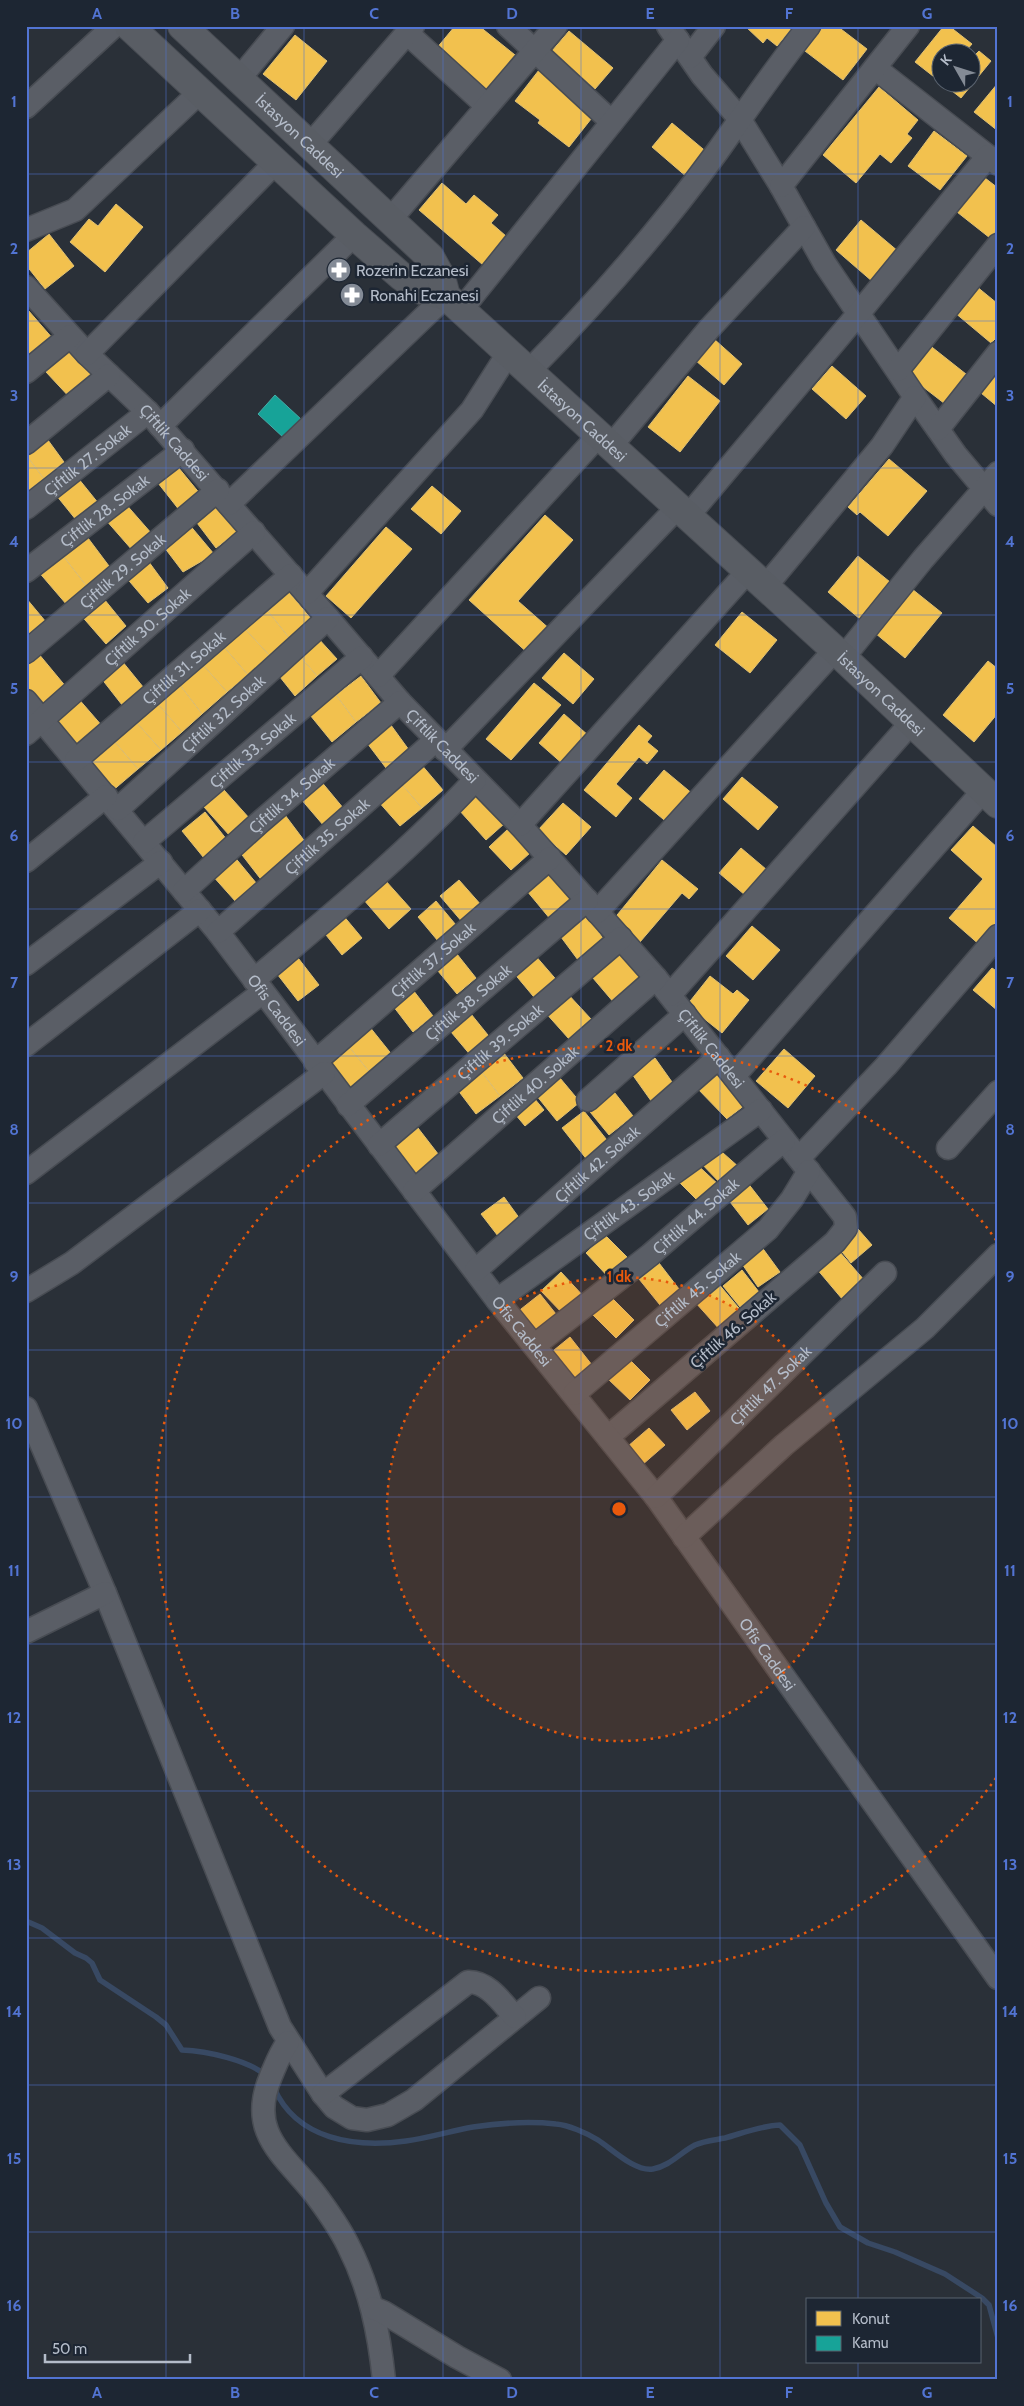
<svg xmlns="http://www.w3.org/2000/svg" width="1024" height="2406" viewBox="0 0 1024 2406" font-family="Cabin,sans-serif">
<rect width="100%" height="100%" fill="#2a3038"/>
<g fill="#f2c14e" stroke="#dfc073">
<polygon points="455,26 479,26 520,59 491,94 436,49"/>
<polygon points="745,26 794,26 777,46 767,38 763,43"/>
<polygon points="824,26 837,26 867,49 843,80 805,51"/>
<polygon points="944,26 949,26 972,44 965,52 942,52 942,82 972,82 972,58 979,51 991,61 961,98 915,62"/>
<polygon points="569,31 613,68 595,89 551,52"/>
<polygon points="295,35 327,61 296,100 263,74"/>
<polygon points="539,70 595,114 569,147 538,123 540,120 515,101"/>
<polygon points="998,83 998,131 974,112"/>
<polygon points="879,87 918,120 907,134 912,138 891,163 880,154 856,183 823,155"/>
<polygon points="672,123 709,154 688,178 652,147"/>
<polygon points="934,131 967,156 940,190 908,166"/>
<polygon points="985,178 998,188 998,228 990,238 957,212"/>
<polygon points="442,183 466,204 474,195 498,215 491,223 514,243 490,271 419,210"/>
<polygon points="116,204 143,227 105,272 70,242 89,219 98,226"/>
<polygon points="861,220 899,252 873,282 836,250"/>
<polygon points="49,234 74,266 45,289 26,265 26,253"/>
<polygon points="976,286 998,304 998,336 991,343 954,312"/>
<polygon points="28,310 54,340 26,363 26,312"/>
<polygon points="714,339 742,364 724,385 695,360"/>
<polygon points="928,344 971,378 949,407 905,373"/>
<polygon points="73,347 101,378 73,401 46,372"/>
<polygon points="832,366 866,396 846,419 812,389"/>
<polygon points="998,373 998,407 981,393"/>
<polygon points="688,376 720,401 680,452 648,427"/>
<polygon points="45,436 64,462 44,479 26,455 26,450"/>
<polygon points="26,455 44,479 26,492"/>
<polygon points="889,459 927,491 888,536 860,512 857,515 848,507"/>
<polygon points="178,467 201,495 180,511 158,483"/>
<polygon points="78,478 103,509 81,526 56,495"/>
<polygon points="432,486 461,511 441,534 411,509"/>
<polygon points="124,502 152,534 133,551 105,519"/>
<polygon points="213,503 238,531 216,548 194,519"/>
<polygon points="545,515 573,540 518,601 552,631 530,655 469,600"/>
<polygon points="188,523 214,554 183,572 161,543"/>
<polygon points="386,527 412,549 351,618 326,596"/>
<polygon points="85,534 112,570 88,588 60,552"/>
<polygon points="60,552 88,588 67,605 37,570"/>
<polygon points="858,556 890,582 860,619 828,592"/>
<polygon points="146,558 168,588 148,603 124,575"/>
<polygon points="912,589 942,613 905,658 875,633"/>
<polygon points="289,592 312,620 290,639 267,610"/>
<polygon points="100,594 126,626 106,644 79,613"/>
<polygon points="26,598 46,622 26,639"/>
<polygon points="267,610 290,639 270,656 245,629"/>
<polygon points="742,612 777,640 750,673 715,645"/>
<polygon points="245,629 270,656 248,675 224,647"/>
<polygon points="317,637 337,659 317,676 298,654"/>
<polygon points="224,647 248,675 227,692 203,665"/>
<polygon points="38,653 67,688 42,707 26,689 26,664"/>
<polygon points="564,653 594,679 573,704 542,678"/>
<polygon points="298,654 317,676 295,696 276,672"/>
<polygon points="122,661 148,693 126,710 101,678"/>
<polygon points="988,661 998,669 998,713 974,742 943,715"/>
<polygon points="203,665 227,692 202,714 180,685"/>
<polygon points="361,676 381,703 356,722 336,695"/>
<polygon points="534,683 561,705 511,760 486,739"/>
<polygon points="180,685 202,714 182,732 158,704"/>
<polygon points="336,695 356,722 332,742 310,715"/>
<polygon points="77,697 103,727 80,748 54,717"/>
<polygon points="158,704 182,732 161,750 136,722"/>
<polygon points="564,714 589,736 564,765 539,743"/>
<polygon points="388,721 409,750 386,768 364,739"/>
<polygon points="136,722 161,750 138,769 114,741"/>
<polygon points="639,725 652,736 647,742 658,751 647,764 639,757 616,784 632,798 616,817 584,790"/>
<polygon points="114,741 138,769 111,792 87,764"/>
<polygon points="420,763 443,790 422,808 399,781"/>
<polygon points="664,770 694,795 669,824 639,799"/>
<polygon points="742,777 778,807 758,830 723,799"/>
<polygon points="320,780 344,809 324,826 300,798"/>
<polygon points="399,781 422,808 400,826 377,800"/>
<polygon points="224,790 250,819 230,836 204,807"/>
<polygon points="478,794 504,824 486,840 459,810"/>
<polygon points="563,803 591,827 566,855 538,830"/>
<polygon points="205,812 231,845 208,863 182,831"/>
<polygon points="285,815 309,847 263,882 239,851"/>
<polygon points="973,826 998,848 998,927 981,946 949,918 983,879 951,850"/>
<polygon points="508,829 530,853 511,870 489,847"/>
<polygon points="741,848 767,870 745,895 719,873"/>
<polygon points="233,855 257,884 236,902 211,874"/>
<polygon points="662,860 698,889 689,899 682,893 640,942 613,920"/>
<polygon points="545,866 574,901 551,920 522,885"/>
<polygon points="385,880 411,909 389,929 363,899"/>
<polygon points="459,880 482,906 463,923 440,896"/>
<polygon points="436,901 461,931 443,947 418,917"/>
<polygon points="585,913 607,944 581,964 558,933"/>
<polygon points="342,914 362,938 342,955 322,930"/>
<polygon points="752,926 780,950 753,980 726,956"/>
<polygon points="615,948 643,982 615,1004 587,971"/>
<polygon points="453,949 476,978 457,994 433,965"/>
<polygon points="295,954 319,985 298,1001 274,970"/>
<polygon points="534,954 560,984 538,1002 513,972"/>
<polygon points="992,968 998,972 998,1011 973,990"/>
<polygon points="710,976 733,994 737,990 749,1000 722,1033 687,1005"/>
<polygon points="410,986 433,1016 413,1032 390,1002"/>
<polygon points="566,992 591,1019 569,1039 544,1011"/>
<polygon points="467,1009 492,1040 472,1057 446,1026"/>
<polygon points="369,1026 393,1056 371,1074 346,1043"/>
<polygon points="346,1043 371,1074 351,1091 326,1059"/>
<polygon points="500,1048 523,1078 500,1096 477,1066"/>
<polygon points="784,1049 815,1076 788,1108 756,1081"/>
<polygon points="655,1058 677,1089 654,1105 632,1074"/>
<polygon points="477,1066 500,1096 476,1114 454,1085"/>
<polygon points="719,1066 750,1101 727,1119 695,1086"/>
<polygon points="555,1072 580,1102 557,1121 532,1090"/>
<polygon points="611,1088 633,1116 609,1135 586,1107"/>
<polygon points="529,1092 544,1110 525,1126 510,1108"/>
<polygon points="584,1111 610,1144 588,1161 562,1128"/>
<polygon points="418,1128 442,1159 417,1178 394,1146"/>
<polygon points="714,1145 740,1168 723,1186 698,1160"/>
<polygon points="692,1160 720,1186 702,1205 674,1177"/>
<polygon points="747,1182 768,1209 748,1225 727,1198"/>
<polygon points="504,1197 520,1219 498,1236 481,1214"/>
<polygon points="858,1229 872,1245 851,1263 838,1247"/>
<polygon points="605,1235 633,1263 612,1281 586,1253"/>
<polygon points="761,1246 780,1272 758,1287 740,1261"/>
<polygon points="838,1250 865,1281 843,1300 816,1268"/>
<polygon points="659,1263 679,1289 660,1305 639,1279"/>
<polygon points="742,1270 759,1292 740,1307 723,1286"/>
<polygon points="561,1272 586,1299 566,1317 541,1291"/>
<polygon points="717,1282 743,1313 721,1331 695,1302"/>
<polygon points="540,1294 560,1319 535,1338 516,1313"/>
<polygon points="610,1296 634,1320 616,1338 592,1314"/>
<polygon points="570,1337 592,1365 570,1382 548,1355"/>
<polygon points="629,1359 650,1380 630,1400 608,1379"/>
<polygon points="695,1392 710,1411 687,1430 671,1410"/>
<polygon points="649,1428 665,1445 642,1465 627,1447"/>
</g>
<polygon fill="#17a398" stroke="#46aaa7" points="275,395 302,420 285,439 258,414"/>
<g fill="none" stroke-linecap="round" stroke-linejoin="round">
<g stroke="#384963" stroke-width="5.5">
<path d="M26,1921L42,1928L75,1953L86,1958L92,1963L100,1980L156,2017L166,2025L182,2050C207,2051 248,2060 267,2076"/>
<path d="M274,2088C297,2140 355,2148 406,2141C429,2138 450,2131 473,2127C500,2123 528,2121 556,2124C568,2125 587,2133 598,2140C612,2149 635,2172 653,2169C670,2166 681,2152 695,2145C704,2141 715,2140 725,2138C743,2133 760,2126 780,2125L800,2145L826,2203L840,2227L868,2243L895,2252L945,2274L982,2298L989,2305L998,2338"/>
</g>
<g stroke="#484c53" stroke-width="25">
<g id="minor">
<polyline points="508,26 612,122"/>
<polyline points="668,26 702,75 739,118 781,186 825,264 915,397 956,455 998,505"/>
<polyline points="407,33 487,106"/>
<polyline points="690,57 714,26"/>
<polyline points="875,68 998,164"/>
<polyline points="239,79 283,26"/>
<polyline points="26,107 114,26"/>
<polyline points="310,145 413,26"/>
<polyline points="781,186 908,26"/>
<polyline points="389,221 556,26"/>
<polyline points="26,230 75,210 201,91"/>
<path id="s1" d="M26,287L87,354L148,412L328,618L400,702L520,825L656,978L845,1217L846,1228L835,1242L608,1437"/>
<polyline points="462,309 678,40"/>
<polyline points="87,354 276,162"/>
<polyline points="898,370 998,245"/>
<path d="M529,371C597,302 660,230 717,152C747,110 776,67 809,26"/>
<polyline points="26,372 70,336"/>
<polyline points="160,426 354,235"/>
<polyline points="938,429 998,353"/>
<polyline points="26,443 109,375"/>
<polyline points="611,446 709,329 804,227"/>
<polyline points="229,504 446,296"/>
<path id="s2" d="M26,508L148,412"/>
<polyline points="688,516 859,313 988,156"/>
<path id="s3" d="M26,571L183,450"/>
<polyline points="765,587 882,446 915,397"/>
<polyline points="307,593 472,410 509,352"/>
<path id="s4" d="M26,652L218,490"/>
<polyline points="843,658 923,559 998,473"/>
<polyline points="378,676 599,435"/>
<path id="s5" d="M26,701L218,932L497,1300L656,1497L998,1978"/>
<path id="s6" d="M26,734L254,532"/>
<polyline points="445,750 678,507"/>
<path id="s7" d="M76,760L291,575"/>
<path id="s8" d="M118,809L328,618"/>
<polyline points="520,825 748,571"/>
<path id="s9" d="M144,842L362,657"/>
<polyline points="26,861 106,796"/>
<path id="s10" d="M184,891L259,823L400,702"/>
<polyline points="597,912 835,650"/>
<path id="s11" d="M218,932L436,740"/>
<polyline points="26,964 161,862"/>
<path d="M254,980C330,916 407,853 475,780"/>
<polyline points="670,995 911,723"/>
<polyline points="26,1045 200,910"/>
<path id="s12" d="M315,1062L550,858"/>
<polyline points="734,1076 983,791"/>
<polyline points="588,1100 685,1014"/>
<path id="s13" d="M348,1105L587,900"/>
<path id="s14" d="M379,1145L621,938"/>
<polyline points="948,1148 998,1092"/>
<polyline points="799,1158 886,1066 998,936"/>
<polyline points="26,1173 263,992"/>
<path id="s15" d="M414,1191L656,978"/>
<path id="s16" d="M476,1270L719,1057"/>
<polyline points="26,1291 72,1263 324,1073"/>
<path id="s17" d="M497,1300L761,1110"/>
<path id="s18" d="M535,1345L650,1255L784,1140"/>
<path id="s19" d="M574,1394L768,1229L792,1199L809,1171"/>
<polyline points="26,1408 105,1593 280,2027 323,2094 334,2107 352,2118 367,2120 388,2115 414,2100 539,1998"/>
<path id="s20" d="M656,1497L885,1273"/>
<polyline points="684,1537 784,1445 925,1328 998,1255"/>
<polyline points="26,1632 105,1593"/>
<path d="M288,2042C280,2053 276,2064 271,2076C247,2132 283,2154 315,2194C327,2210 339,2227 348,2245C370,2288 379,2332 384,2380"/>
<path d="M323,2094L468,1982C488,1981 503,2004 515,2017"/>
<polyline points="373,2308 383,2312 457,2357 500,2380"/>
</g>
</g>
<g stroke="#484c53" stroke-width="30">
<g id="secondary">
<polyline points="129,26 354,235 401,276 421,290 446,296"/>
<path id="s21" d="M182,26L430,257L441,277L446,296L835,650L998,804"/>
</g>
</g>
<use href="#minor" stroke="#5a5e66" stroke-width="22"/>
<use href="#secondary" stroke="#595d64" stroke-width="28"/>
</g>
<path fill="none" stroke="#5274d3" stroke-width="1" stroke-opacity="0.55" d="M166,26V2380M304,26V2380M443,26V2380M581,26V2380M720,26V2380M858,26V2300M26,174H998M26,321H998M26,468H998M26,615H998M26,762H998M26,909H998M26,1056H998M26,1203H998M26,1350H998M26,1497H998M26,1644H998M26,1791H998M26,1938H998M26,2085H998M26,2232H998M858,2362V2380"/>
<circle cx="619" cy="1509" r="232" fill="#e8590c" fill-opacity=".12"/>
<g fill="none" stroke="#e8590c" stroke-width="2.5" stroke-dasharray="2.5 5">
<circle cx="619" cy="1509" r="232"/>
<path d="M996 1778A463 463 0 1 1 996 1240"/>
</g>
<defs>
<g id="pharmacy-disc" transform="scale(1.25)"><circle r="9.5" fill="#848b96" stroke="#1d2633"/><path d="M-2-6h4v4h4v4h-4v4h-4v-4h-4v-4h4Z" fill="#fff"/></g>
</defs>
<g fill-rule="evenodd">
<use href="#pharmacy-disc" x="339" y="270"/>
<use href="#pharmacy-disc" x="352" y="295"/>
</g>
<g text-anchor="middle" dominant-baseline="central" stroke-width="5" stroke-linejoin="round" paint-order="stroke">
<g font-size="16" fill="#b4bcc9" stroke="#1d2633">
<text stroke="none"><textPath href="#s21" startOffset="161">İstasyon Caddesi</textPath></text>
<text stroke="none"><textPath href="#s21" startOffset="566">İstasyon Caddesi</textPath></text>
<text stroke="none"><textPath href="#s1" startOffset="215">Çiftlik Caddesi</textPath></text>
<text stroke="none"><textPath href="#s2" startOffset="78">Çiftlik 27. Sokak</textPath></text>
<text stroke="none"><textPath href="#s3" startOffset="99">Çiftlik 28. Sokak</textPath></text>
<text stroke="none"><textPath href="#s4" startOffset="126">Çiftlik 29. Sokak</textPath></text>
<text stroke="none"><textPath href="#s6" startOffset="162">Çiftlik 30. Sokak</textPath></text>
<text stroke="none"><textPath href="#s7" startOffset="142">Çiftlik 31. Sokak</textPath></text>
<text stroke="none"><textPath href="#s21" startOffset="971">İstasyon Caddesi</textPath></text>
<text stroke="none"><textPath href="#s8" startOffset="142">Çiftlik 32. Sokak</textPath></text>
<text stroke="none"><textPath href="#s1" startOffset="620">Çiftlik Caddesi</textPath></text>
<text stroke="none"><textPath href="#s9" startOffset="142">Çiftlik 33. Sokak</textPath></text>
<text stroke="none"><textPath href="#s10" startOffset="144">Çiftlik 34. Sokak</textPath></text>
<text stroke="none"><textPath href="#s11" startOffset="145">Çiftlik 35. Sokak</textPath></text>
<text stroke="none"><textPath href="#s12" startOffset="156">Çiftlik 37. Sokak</textPath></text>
<text stroke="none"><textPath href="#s13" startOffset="158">Çiftlik 38. Sokak</textPath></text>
<text stroke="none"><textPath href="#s5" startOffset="398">Ofis Caddesi</textPath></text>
<text stroke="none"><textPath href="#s14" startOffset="159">Çiftlik 39. Sokak</textPath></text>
<text stroke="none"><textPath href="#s1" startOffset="1025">Çiftlik Caddesi</textPath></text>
<text stroke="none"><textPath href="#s15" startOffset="161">Çiftlik 40. Sokak</textPath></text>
<text stroke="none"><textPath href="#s16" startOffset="161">Çiftlik 42. Sokak</textPath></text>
<text stroke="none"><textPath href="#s17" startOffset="162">Çiftlik 43. Sokak</textPath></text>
<text stroke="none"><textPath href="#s18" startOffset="206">Çiftlik 44. Sokak</textPath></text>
<text stroke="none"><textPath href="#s19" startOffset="162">Çiftlik 45. Sokak</textPath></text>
<text transform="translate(733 1330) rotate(-41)">Çiftlik 46. Sokak</text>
<text stroke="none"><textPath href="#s5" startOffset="802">Ofis Caddesi</textPath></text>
<text stroke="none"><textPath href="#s20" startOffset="160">Çiftlik 47. Sokak</textPath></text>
<text stroke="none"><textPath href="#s5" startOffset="1208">Ofis Caddesi</textPath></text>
</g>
<g font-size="16" fill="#b4bcc9" stroke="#1d2633" text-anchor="start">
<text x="356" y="270">Rozerin Eczanesi</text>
<text x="370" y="295">Ronahi Eczanesi</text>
</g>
</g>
<circle cx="619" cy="1509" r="8" fill="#e8590c" stroke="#1d2633" stroke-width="2.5"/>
<g font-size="15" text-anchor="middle" font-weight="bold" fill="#e8590c" stroke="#1d2633" stroke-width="5" stroke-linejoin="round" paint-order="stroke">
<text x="619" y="1051">2 dk</text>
<text x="619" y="1282">1 dk</text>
</g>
<rect width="1024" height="2406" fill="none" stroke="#1d2633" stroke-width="55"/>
<rect x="806" y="2298" width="175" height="65" fill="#1d2633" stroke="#59626f"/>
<rect x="816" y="2311" width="25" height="15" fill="#f2c14e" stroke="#59626f"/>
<text x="852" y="2324" font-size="15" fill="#b4bcc9">Konut</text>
<rect x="816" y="2336" width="25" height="15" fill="#17a398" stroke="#59626f"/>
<text x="852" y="2348" font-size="15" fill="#b4bcc9">Kamu</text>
<g transform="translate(956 68) rotate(309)"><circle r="24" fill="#1d2633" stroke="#59626f"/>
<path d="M0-4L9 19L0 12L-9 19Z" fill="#848b96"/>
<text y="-8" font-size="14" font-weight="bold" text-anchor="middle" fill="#b4bcc9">K</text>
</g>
<path d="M45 2354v8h145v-8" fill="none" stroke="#b4bcc9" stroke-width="2.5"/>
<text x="52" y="2354" font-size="15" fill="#b4bcc9" stroke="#1d2633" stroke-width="4" paint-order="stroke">50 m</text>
<rect x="28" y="28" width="968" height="2350" fill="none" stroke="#5274d3" stroke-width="2"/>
<g font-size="16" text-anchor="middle" font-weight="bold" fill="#5274d3">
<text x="97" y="19">A</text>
<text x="235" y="19">B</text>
<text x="374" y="19">C</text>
<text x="512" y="19">D</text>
<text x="650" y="19">E</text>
<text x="789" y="19">F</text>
<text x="927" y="19">G</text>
<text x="14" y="107">1</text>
<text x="1010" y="107">1</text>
<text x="14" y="254">2</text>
<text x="1010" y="254">2</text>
<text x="14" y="401">3</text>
<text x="1010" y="401">3</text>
<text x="14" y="547">4</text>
<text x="1010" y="547">4</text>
<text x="14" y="694">5</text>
<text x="1010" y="694">5</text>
<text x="14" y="841">6</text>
<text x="1010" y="841">6</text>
<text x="14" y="988">7</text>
<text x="1010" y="988">7</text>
<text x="14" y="1135">8</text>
<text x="1010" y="1135">8</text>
<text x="14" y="1282">9</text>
<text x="1010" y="1282">9</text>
<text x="14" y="1429">10</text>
<text x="1010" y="1429">10</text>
<text x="14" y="1576">11</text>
<text x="1010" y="1576">11</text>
<text x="14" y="1723">12</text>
<text x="1010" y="1723">12</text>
<text x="14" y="1870">13</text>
<text x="1010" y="1870">13</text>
<text x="14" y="2017">14</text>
<text x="1010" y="2017">14</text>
<text x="14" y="2164">15</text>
<text x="1010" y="2164">15</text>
<text x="14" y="2311">16</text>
<text x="1010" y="2311">16</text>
<text x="97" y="2398">A</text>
<text x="235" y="2398">B</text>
<text x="374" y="2398">C</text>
<text x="512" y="2398">D</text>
<text x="650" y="2398">E</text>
<text x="789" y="2398">F</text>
<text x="927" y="2398">G</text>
</g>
</svg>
